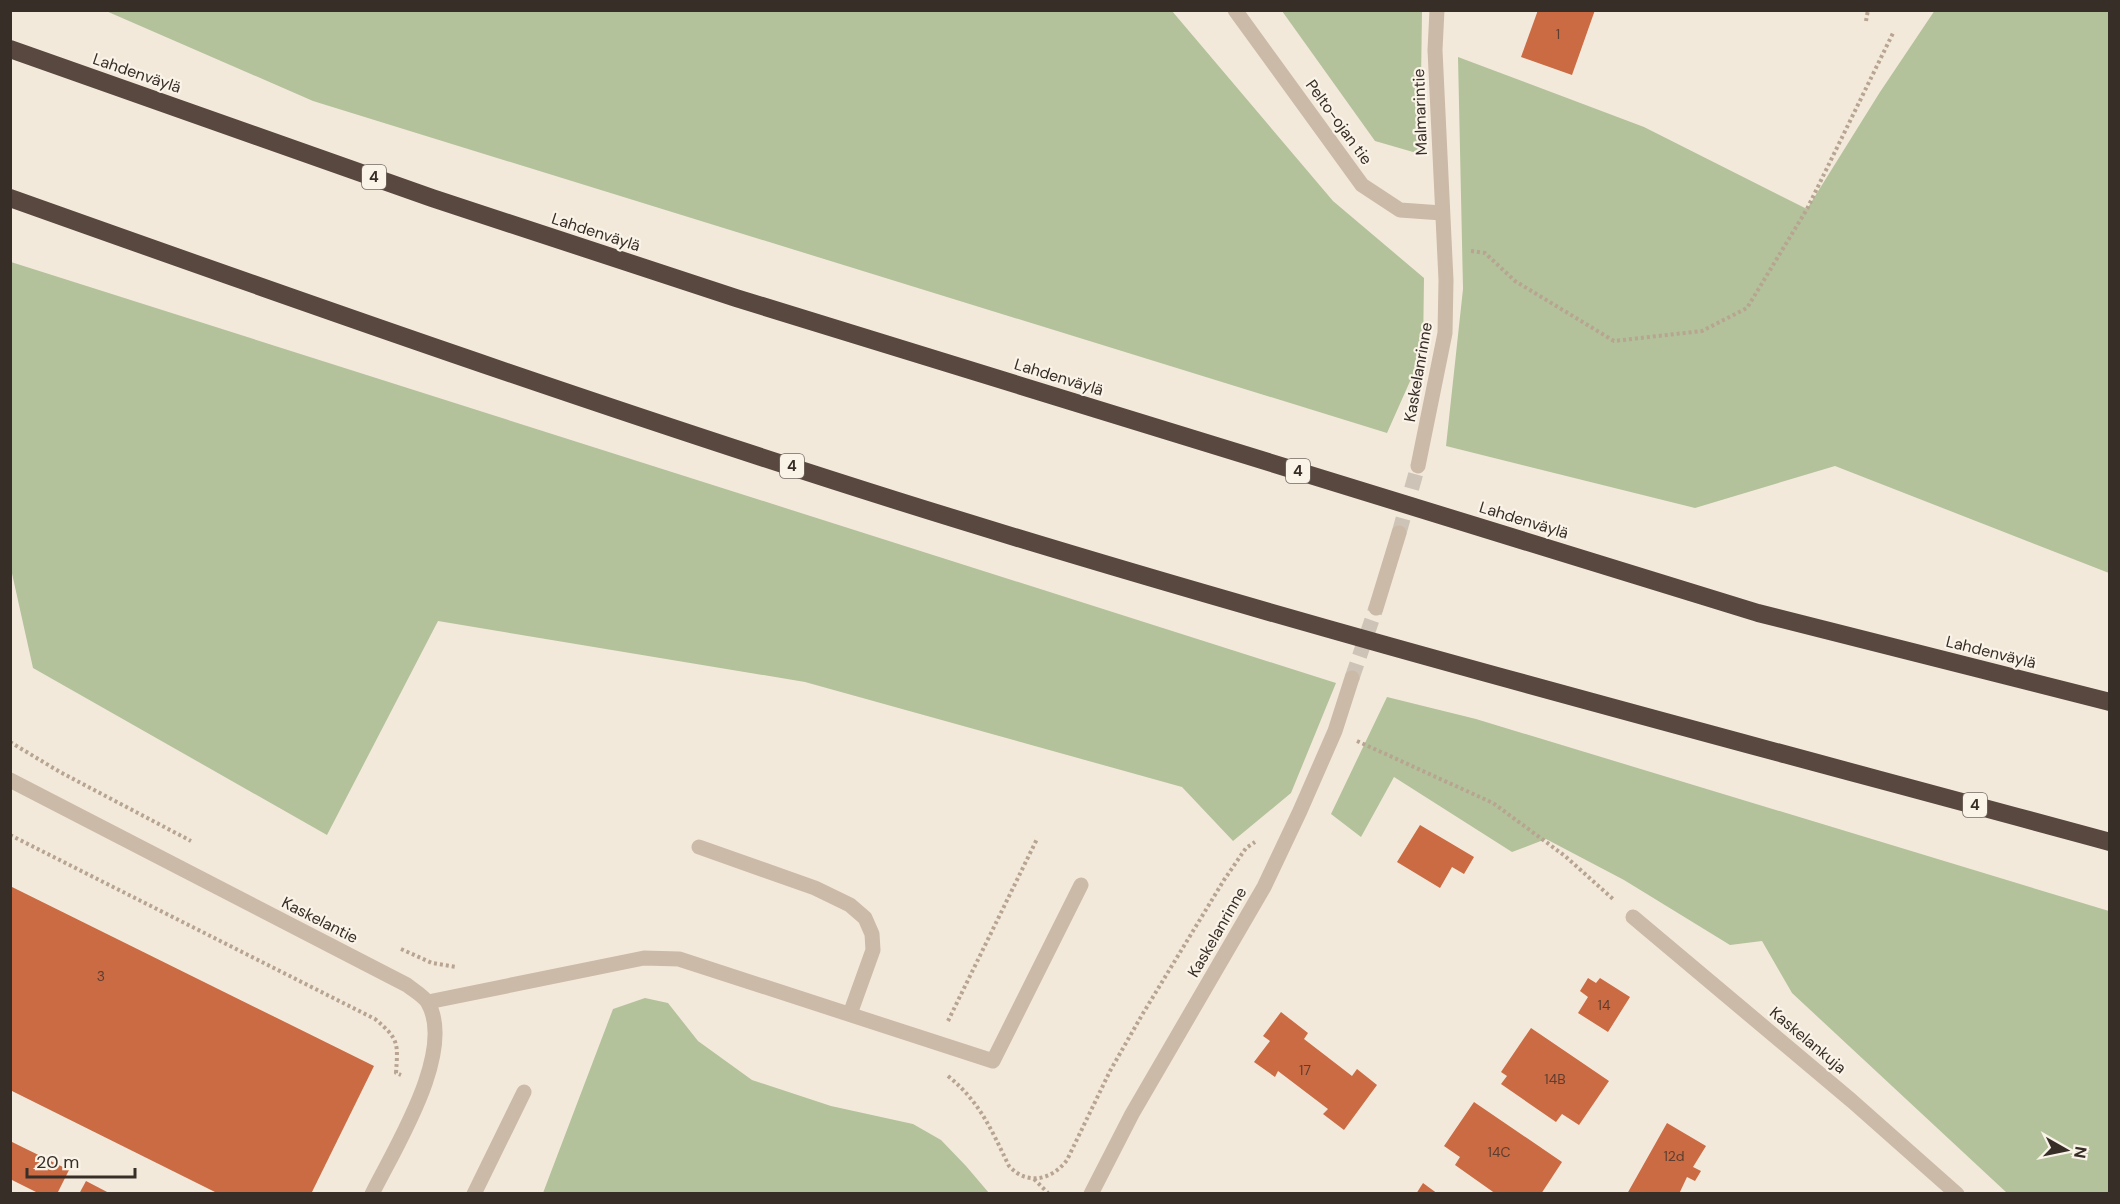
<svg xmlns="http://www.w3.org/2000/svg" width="2120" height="1204" viewBox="0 0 2120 1204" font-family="'DM Sans',sans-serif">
<rect width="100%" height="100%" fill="#f3e9db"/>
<g fill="#b3c29b">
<polygon points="1935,10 2109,11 2109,573 1835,466 1695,508 1446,446 1463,289 1458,57 1644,127 1807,209 1880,92"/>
<polygon points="106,11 1172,11 1333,201 1424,278 1423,352 1387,433 313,101"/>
<polygon points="1282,11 1422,11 1420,154 1375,141"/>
<polygon points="11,262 1336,683 1291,793 1233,841 1182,787 805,682 438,621 327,835 33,668 11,569"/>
<polygon points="1387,697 1476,719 2109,911 2109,1193 2007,1193 1792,993 1762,941 1730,945 1624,880 1546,839 1512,852 1394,777 1361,837 1331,814"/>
<polygon points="645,998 668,1003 698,1041 752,1080 831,1106 913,1124 941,1140 966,1166 989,1193 543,1193 613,1009"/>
</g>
<g fill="#ca6b43">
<polygon points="1538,10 1595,10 1572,75 1521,57"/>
<polygon points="1420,825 1474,857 1464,874 1452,867 1440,888 1397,862"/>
<polygon points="10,886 374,1066 311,1194 219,1194 10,1090"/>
<polygon points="1588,978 1596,983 1600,978 1630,997 1608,1032 1578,1013 1588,997 1580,991"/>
<polygon points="1281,1012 1308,1033 1304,1039 1352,1076 1357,1069 1377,1085 1344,1130 1323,1114 1328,1109 1278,1071 1275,1077 1254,1062 1270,1041 1263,1036"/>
<polygon points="1531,1028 1609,1081 1579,1125 1562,1114 1556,1122 1501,1084 1507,1076 1501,1072"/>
<polygon points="1474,1102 1562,1162 1541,1194 1496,1194 1455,1165 1460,1157 1444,1146"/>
<polygon points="1667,1123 1706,1146 1693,1167 1701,1171 1695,1181 1687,1177 1679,1194 1627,1194"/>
<polygon points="10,1141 69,1170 57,1194 40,1194 10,1179"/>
<polygon points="86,1181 111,1194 79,1194"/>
<polygon points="1423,1183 1438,1194 1416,1194"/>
</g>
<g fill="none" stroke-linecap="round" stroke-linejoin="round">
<g stroke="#cdc4b7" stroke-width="15" stroke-dasharray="15 8" stroke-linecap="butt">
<polyline points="1399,533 1418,466"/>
<polyline points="1352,678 1376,608"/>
</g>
<g stroke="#b7a491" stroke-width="4" stroke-dasharray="3 3" stroke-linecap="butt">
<polyline points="1866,21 1868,10"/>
<polyline points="1471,251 1485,253 1515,281 1614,341 1702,331 1747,308 1807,209 1894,31"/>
<polyline points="1357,741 1493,803 1565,856 1614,900"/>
<polyline points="10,742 60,772 191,841"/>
<path d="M10,835L375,1019C399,1039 398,1043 396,1073L401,1075"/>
<polyline points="401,949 432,963 456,967"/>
<polyline points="948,1021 1037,839"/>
<path d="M948,1076C980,1102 991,1129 1009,1166C1027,1186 1052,1180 1067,1160L1110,1071L1142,1015L1224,880L1246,848L1255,842"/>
<polyline points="1034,1179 1049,1194"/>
</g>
<g stroke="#cbbaa7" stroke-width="15">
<polyline points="1235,10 1362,185 1400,210 1442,213"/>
<polyline points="1418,466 1445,333 1446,280 1435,50 1437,10"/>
<polyline points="1376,608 1399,533"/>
<path d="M10,780L407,985C413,990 424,996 428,1003C456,1052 394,1149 372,1194"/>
<polyline points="699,847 815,888 850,905 865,918 872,934 873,950 850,1014"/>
<polyline points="1633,917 1852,1101 1957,1194"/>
<polyline points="428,1002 644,958 679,959 993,1061 1081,885"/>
<polyline points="474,1194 524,1092"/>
<polyline points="1091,1194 1132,1114 1264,887 1300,811 1335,731 1352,678"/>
</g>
<g stroke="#59483f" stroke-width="18">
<polyline points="10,49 432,198 736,298 1758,613 2110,702"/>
<path d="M10,198C305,303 600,407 898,501C1299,627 1705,732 2110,842"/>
</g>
</g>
<g text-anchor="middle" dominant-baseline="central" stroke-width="4.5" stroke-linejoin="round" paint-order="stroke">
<g font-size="14" fill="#5c3d2f">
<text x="1558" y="34">1</text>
<text x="101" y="976">3</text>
<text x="1604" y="1005">14</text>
<text x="1305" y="1070">17</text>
<text x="1555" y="1079">14B</text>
<text x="1499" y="1152">14C</text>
<text x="1674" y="1156">12d</text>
</g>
<g fill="#faf3e8" stroke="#726962" stroke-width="1.5">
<rect x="362" y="165" width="24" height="24" rx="4.5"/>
<rect x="780" y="454" width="24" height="24" rx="4.5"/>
<rect x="1286" y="459" width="24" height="24" rx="4.5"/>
<rect x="1963" y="793" width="24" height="24" rx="4.5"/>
</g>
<g font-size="15" font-weight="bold" fill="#372e28">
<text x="374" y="177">4</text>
<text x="792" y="466">4</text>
<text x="1298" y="471">4</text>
<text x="1975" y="805">4</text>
</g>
<g font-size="16" fill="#372e28" stroke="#faf3e8">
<text transform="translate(137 73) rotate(19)">Lahdenväylä</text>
<text transform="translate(1420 112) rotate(-92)">Malmarintie</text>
<text transform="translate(1339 122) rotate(54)">Pelto-ojan tie</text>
<text transform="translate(596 232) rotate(18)">Lahdenväylä</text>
<text transform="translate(1418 372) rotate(-80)">Kaskelanrinne</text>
<text transform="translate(1059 377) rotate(17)">Lahdenväylä</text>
<text transform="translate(1524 520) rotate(17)">Lahdenväylä</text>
<text transform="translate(1991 652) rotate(14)">Lahdenväylä</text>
<text transform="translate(320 920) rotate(27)">Kaskelantie</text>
<text transform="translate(1217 932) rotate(-60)">Kaskelanrinne</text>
<text transform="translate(1808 1040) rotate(40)">Kaskelankuja</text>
</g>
</g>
<rect width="2120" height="1204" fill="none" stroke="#372e28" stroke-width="24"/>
<g transform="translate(2066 1150) rotate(99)" stroke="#faf3e8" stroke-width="4.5" paint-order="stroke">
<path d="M0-4.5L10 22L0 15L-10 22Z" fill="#372e28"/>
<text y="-9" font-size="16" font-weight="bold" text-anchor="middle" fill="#372e28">N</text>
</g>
<path d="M27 1168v9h108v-9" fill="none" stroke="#372e28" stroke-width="3"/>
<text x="36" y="1168" font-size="18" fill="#372e28" stroke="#faf3e8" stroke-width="4.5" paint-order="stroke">20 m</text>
</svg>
